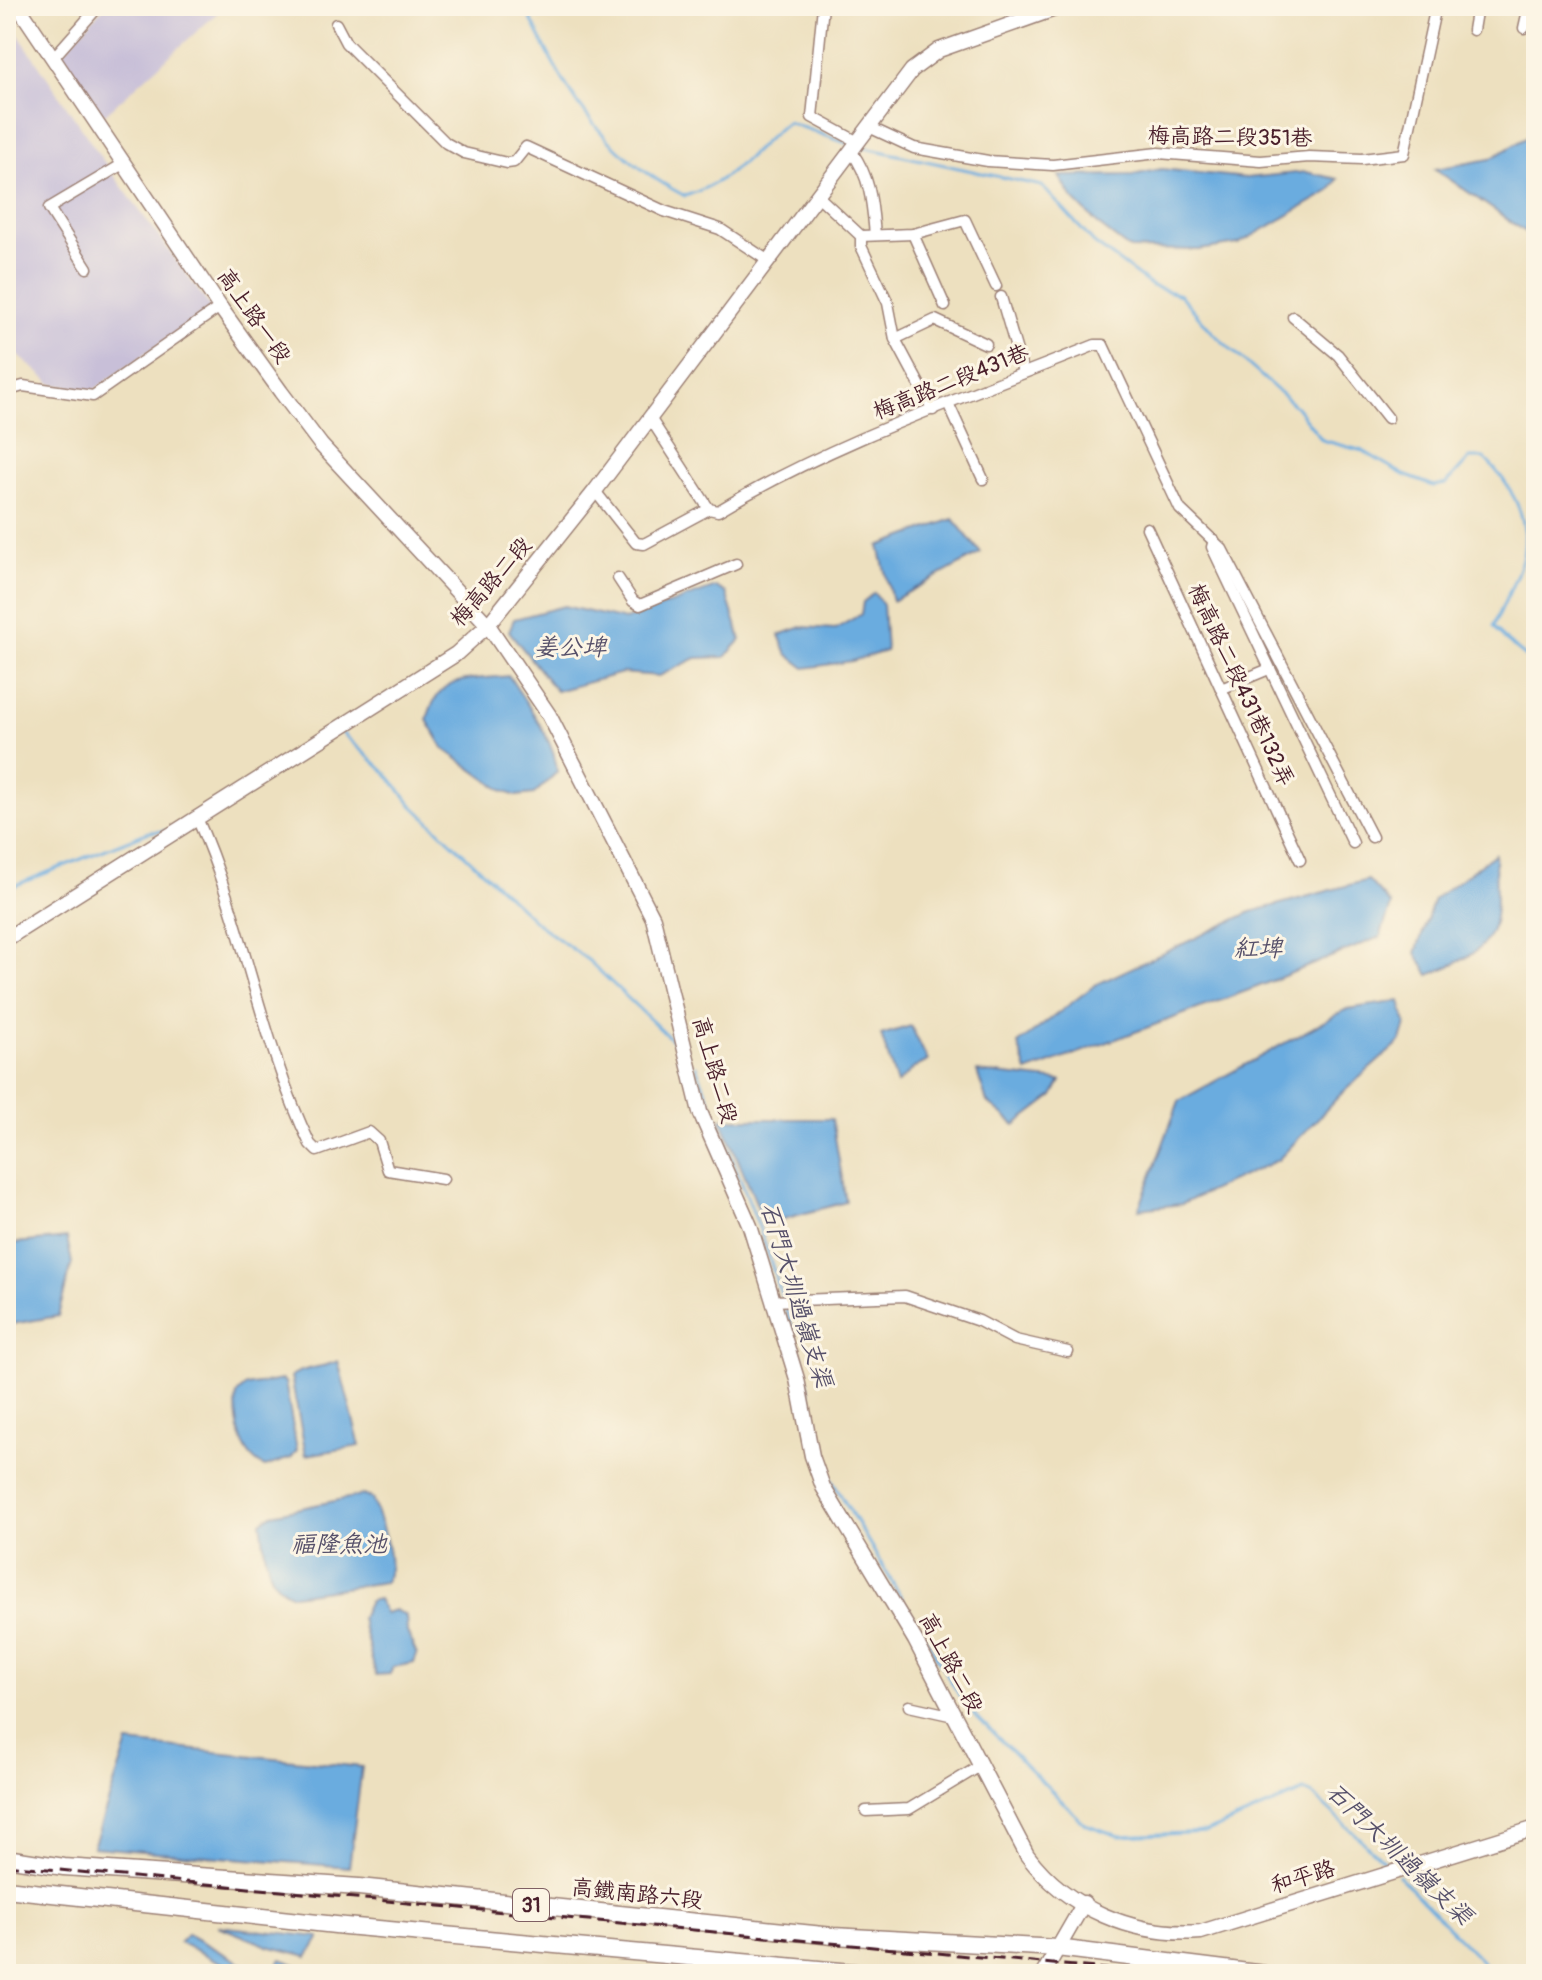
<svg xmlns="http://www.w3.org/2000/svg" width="1542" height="1980" viewBox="0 0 1542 1980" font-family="Pangolin,'LXGW WenKai TC',sans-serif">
<rect width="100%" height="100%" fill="#fcf5e5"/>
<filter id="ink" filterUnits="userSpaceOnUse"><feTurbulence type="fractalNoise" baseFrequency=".0125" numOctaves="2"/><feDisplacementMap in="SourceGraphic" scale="16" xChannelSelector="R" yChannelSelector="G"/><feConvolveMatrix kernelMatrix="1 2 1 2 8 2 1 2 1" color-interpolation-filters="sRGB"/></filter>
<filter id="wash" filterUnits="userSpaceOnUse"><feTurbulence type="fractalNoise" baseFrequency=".006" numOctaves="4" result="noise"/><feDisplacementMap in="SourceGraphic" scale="32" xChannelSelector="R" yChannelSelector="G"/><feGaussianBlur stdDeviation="1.8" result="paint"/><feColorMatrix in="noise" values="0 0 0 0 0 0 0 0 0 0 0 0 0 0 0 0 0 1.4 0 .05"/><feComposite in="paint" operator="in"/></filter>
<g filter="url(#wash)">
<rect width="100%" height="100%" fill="#ede0bf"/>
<g fill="#c8bfd8">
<polygon points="105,6 225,6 103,116 60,56"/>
<polygon points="6,16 104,162 211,308 92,391 52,384 6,345 14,312 6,295"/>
</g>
<g fill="#6bacdf" stroke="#5a6685" stroke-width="2">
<polygon points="1536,132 1536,239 1435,169 1490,159"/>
<polygon points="1161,169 1246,178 1306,172 1338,179 1330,191 1238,244 1199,250 1130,249 1101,227 1073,199 1059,176 1133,175"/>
<polygon points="953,519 981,553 892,601 879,546"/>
<polygon points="716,587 726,593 741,640 725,657 696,658 659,676 622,673 556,691 509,631 514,619 564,606 625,620"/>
<polygon points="874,593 883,605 886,651 852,661 805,668 787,654 779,635 802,627 835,629 861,614 863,602"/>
<path d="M509,676C526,704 555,739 557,772L534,794L516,796L503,791L444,749L427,720C439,673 468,681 509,676Z"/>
<path d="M1495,854C1496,932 1506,943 1429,975L1416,953L1434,899Z"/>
<polygon points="1368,880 1391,905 1380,937 1257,987 1027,1072 1018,1044 1095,985 1251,912"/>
<polygon points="1400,1001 1406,1024 1401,1041 1341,1094 1278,1160 1182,1204 1139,1209 1179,1101 1347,1009"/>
<polygon points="911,1026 928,1061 914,1068 897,1084 881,1035"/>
<polygon points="977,1072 1061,1081 1053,1096 1015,1125 987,1102"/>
<polygon points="721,1119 832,1119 846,1202 765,1224"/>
<polygon points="67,1238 72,1263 58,1316 6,1325 6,1244"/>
<path d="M338,1361L360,1446L306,1455L291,1376C306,1366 321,1369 338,1361Z"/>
<path d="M282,1380L285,1382L297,1450L291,1458L265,1467C240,1456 234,1419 237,1394L246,1386Z"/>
<path d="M363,1495L372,1498C379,1523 398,1557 385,1582L293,1595C263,1585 266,1550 261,1522L272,1514Z"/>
<polygon points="378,1599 385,1613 395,1610 406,1616 407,1632 417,1655 414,1663 393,1667 390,1674 376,1675 361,1618 369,1601"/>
<polygon points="128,1743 362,1767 349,1867 93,1847"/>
<polygon points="218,1926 320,1937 308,1956 268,1946"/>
<polygon points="187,1934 260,1973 275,1969 281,1959 317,1973 244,1974 179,1942"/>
</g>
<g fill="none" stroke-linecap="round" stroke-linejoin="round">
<g stroke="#6bacdf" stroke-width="3">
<path d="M525,6C565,92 599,151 685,196C735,180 749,152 787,122L849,144"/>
<path d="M861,147L1042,186L1094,243L1152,286L1180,295L1214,334L1296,407L1322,440L1363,451L1404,475L1434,486L1446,484L1470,458H1484C1509,481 1531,518 1523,555C1518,578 1503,603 1494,626L1504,639L1536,665"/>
<polyline points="342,733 386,773 411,804 538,924 589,961 678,1046"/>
<polyline points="6,889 149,832 167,831"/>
<polyline points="696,1066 761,1232 804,1365 821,1460 830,1477 965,1705 1085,1824 1119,1836 1207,1832 1304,1791 1313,1795 1390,1867"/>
<polyline points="1398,1875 1494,1974"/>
</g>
</g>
</g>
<g filter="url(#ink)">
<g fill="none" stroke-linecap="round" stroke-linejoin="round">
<g stroke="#9c8075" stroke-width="13">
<g id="minor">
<polyline points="823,6 812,117 858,142"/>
<polyline points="336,24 346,43 446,143 464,153 507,163 514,162 526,147 664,211 720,229 767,260"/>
<polyline points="1524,28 1529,6"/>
<polyline points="1473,30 1477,6"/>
<polyline points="53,58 99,6"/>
<polyline points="869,127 914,148 988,161 1053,165 1158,153 1261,161 1309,157 1362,159 1404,154 1436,6"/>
<path d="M852,152C871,179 872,203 875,235"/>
<polyline points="818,196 861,236 861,246 888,303 895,339 933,410"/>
<polyline points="913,234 945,306"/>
<polyline points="861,236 913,234 965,220 996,286"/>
<polyline points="87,268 49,208 123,164"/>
<polyline points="1001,297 1023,372"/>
<polyline points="1293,317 1338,355 1388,418"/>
<polyline points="895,339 935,320 986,344"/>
<polyline points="6,391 23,386 93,396 220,307"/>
<polyline points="948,403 983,479"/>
<path d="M650,418L709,509L718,511C836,440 969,396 1095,345H1103L1180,509L1222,549L1372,837"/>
<polyline points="595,491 636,543 644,544 709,509"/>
<polyline points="1147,528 1300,860"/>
<polyline points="1214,540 1212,547 1353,843"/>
<polyline points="618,578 633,601 640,605 736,564"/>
<polyline points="1221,689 1269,669"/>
<path d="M197,818C244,923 260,1040 310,1144L317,1151L369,1132L379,1141L388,1170L443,1179"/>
<polyline points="773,1301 905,1296 979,1321 1015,1340 1068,1352"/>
<polyline points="909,1706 954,1716"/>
<polyline points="866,1811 909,1809 980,1766"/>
</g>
</g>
<g stroke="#9c8075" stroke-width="17">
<g id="tertiary">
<path d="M18,6L220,307L281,392L321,445L488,625L549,715L653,918L700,1112L750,1226L797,1379L812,1456L823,1487L915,1640L1027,1855C1067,1909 1135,1937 1201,1932L1536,1828"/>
<polyline points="6,939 456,654 488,625 595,491 912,70 939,50 1063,6"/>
<polyline points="1043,1974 1084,1903"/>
</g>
</g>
<g stroke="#9c8075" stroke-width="19">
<g id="primary">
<polyline points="6,1858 64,1867 359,1887 833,1936 1057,1948 1264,1974"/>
<polyline points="6,1889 345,1926 874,1974"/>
</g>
</g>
<use href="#minor" stroke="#fff" stroke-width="10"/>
<use href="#tertiary" stroke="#fff" stroke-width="14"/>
<use href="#primary" stroke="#fff" stroke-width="16"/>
<polyline stroke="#4a1f2b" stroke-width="3" stroke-dasharray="12 6" stroke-linecap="butt" points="6,1865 1159,1974"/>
</g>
</g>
<g text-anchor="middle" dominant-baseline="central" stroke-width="6" stroke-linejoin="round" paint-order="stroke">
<rect fill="#fcf5e5" stroke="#7f5f63" stroke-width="2" x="513" y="1889" width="36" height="32" rx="6"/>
<g font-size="20" font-weight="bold" fill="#4a1f2b">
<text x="531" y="1905">31</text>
</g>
<g font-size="22" fill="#4a1f2b" stroke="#fcf5e5">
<text transform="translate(1230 137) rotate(1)">梅高路二段351巷</text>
<text transform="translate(254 316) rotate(55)">高上路一段</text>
<text transform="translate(951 382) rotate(-22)">梅高路二段431巷</text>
<text transform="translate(491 582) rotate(-49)">梅高路二段</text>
<text transform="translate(1241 685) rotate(65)">梅高路二段431巷132弄</text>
<text transform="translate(715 1070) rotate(74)">高上路二段</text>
<text transform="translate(951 1663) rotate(62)">高上路二段</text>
<text transform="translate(1303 1877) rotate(-17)">和平路</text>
<text transform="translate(637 1894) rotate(6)">高鐵南路六段</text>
</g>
<g font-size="24" font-style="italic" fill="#56506a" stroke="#fcf5e5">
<text x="570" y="647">姜公埤</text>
<text x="1258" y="948">紅埤</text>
<text transform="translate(796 1295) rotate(73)">石門大圳過嶺支渠</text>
<text x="339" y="1544">福隆魚池</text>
<text transform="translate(1399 1854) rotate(44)">石門大圳過嶺支渠</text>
</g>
</g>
<rect width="1542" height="1980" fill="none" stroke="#fcf5e5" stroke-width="32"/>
</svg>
